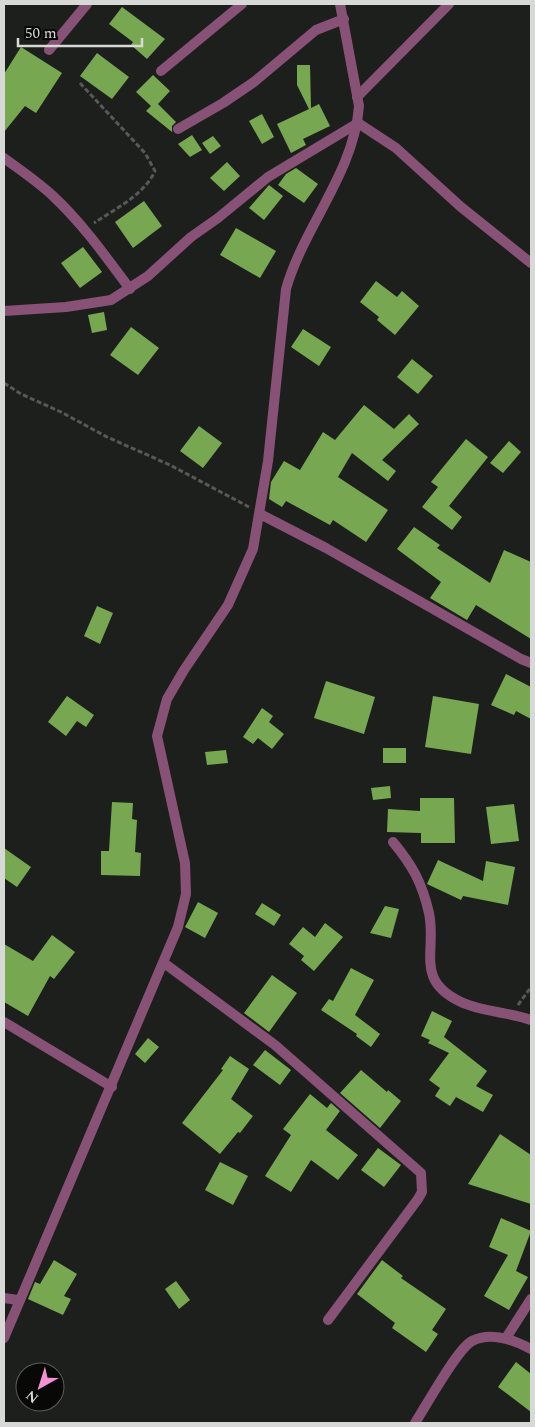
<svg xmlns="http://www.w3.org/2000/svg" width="535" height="1427" viewBox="0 0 535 1427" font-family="Spectral,serif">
<rect width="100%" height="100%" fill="#1d1f1c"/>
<g fill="#77a851">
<polygon points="122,7 165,39 147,59 131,45 133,42 109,24"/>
<polygon points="21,47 62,73 36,113 25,106 4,132 4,74"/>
<polygon points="97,53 129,77 112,99 80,76"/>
<polygon points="297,65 310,65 311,108 319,104 330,126 303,139 306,145 291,153 277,124 309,109 297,85"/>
<polygon points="153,75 170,91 158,104 176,122 172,126 172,132 146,111 151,106 136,92"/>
<polygon points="262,114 274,137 262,144 249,121"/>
<polygon points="192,135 202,150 190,157 178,144"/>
<polygon points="213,136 221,146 210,154 202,143"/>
<polygon points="227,162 240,176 224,191 210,178"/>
<polygon points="296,168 318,184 304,203 278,185 286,174"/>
<polygon points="269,185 283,196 264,220 249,208"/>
<polygon points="144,201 162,226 133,248 115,222"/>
<polygon points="236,228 276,251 260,278 220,255"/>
<polygon points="83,247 102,272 80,288 61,263"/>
<polygon points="376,281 397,297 402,291 419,306 395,335 377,320 379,317 360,302"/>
<polygon points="104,312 107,330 92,333 88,315"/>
<polygon points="131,327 159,348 138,375 110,355"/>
<polygon points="303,329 331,347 319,366 291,347"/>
<polygon points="412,359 433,376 418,394 397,377"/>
<polygon points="364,405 394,429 409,414 419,424 382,460 396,471 388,481 352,453 338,477 388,510 366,542 333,520 330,525 286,501 282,507 269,499 271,482 284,461 300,470 323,432 335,440"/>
<polygon points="199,426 222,443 203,468 180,451"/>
<polygon points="466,439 488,457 449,506 462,517 452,530 422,507 438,487 431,482"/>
<polygon points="509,441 521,452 503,473 490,463"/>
<polygon points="414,527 440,545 437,548 490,583 504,550 531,562 531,639 476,605 467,620 430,598 441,582 397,549"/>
<polygon points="97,606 113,613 100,644 84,636"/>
<polygon points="506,674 531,687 531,719 516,711 514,715 491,705"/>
<polygon points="326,681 375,697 364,734 314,718"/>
<polygon points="67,696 94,715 86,727 77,721 66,736 48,722"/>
<polygon points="433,696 479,704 471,754 425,747"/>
<polygon points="262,708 273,716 269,722 284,734 272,749 258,738 253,744 243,737"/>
<rect x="383" y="748" width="23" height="15"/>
<polygon points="226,750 228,763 207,765 205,752"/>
<polygon points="390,786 391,798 373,800 371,788"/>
<polygon points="420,798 454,798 455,843 421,843 421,833 387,832 388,809 420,811"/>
<polygon points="112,802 133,803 132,819 137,820 135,852 141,853 140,876 101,875 101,851 109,851"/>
<polygon points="514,804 519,841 491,844 486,807"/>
<polygon points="4,848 31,867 17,887 4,878"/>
<polygon points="438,860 483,881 486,861 515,867 508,905 463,896 461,900 427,884"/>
<polygon points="198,902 218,913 205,938 185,927"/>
<polygon points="262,903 281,915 274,926 255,914"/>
<polygon points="385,906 399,909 391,938 370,933"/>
<polygon points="325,923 343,937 314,971 301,960 304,956 289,944 303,927 315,937"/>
<polygon points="52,935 75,952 54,979 50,976 28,1016 4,1002 4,944 33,961"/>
<polygon points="351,968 374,980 355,1015 380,1034 371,1047 356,1036 357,1034 321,1010 329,999 333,1001"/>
<polygon points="272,975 297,993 269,1032 244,1013"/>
<polygon points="432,1011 452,1021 444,1037 487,1071 476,1086 493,1095 483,1112 456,1097 450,1106 435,1096 440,1088 429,1080 449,1053 428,1043 430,1040 421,1036"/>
<polygon points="148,1038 159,1047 145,1063 135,1054"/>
<polygon points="265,1050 291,1070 280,1085 253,1065"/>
<polygon points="230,1056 249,1069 231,1099 253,1116 240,1133 238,1132 220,1154 182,1123 223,1070 221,1069"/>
<polygon points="361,1070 387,1092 388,1090 401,1101 380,1128 340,1093"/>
<polygon points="310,1094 327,1108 331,1103 340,1111 326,1130 358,1155 338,1180 311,1160 291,1192 265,1176 291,1135 283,1129"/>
<polygon points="500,1134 531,1155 531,1204 468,1184"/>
<polygon points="378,1148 401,1165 384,1187 361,1170"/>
<polygon points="220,1162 248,1176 233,1205 205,1190"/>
<polygon points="501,1218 531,1231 516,1271 528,1277 509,1310 484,1296 508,1255 489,1247"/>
<polygon points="54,1260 77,1274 64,1296 71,1299 63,1315 28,1299 35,1282 40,1284"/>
<polygon points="382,1260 403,1276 401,1278 446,1309 432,1330 438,1334 426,1352 392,1328 395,1323 357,1294"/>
<polygon points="176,1281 190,1300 179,1309 165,1289"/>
<polygon points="516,1362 531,1374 531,1412 498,1387"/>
</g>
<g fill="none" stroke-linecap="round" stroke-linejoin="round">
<g stroke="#575956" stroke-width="3" stroke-dasharray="5 2.5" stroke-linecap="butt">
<path d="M80,83L145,153L155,171C144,195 115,209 94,223"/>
<polyline points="4,383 21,394 61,412 107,437 170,465 249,507"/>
<polyline points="518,1005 531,987"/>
</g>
<g stroke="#875275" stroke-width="10">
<polyline points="49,50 87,4"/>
<polyline points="161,71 242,4"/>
<polyline points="357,97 449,4"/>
<polyline points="178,129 223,103 254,82 316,30 344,19"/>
<path d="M4,158C20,170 38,182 53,196C83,224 106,257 130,289"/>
<polyline points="4,311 66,307 111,300 148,276 191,237 218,218 268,177 358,123 396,148 461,207 531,263"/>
<polyline points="260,514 326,548 521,659 531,663"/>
<path d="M393,842C413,866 422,883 429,913C437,951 414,980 461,1002C482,1012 509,1012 531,1020"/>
<polyline points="164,963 275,1045 421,1173 422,1192 418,1199 328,1320"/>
<polyline points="4,1022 112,1087"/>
<polyline points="4,1298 18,1300"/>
<path d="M4,1338L178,927L186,894L185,863L157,736L167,699L184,670L228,605L253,549L268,461L286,289C304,226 354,173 359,106L340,4"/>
<polyline points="506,1338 531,1299"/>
<path d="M415,1423C426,1406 457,1349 472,1341C491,1331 514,1340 531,1349"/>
</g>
</g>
<rect width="535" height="1427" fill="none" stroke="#d7d9d7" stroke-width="10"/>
<g transform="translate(40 1387) rotate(219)"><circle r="24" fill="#080807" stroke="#5b5c5a"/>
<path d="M0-4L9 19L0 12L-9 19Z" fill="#f491d3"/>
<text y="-8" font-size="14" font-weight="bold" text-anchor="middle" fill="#d7d9d7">N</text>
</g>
<path d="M18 38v8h124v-8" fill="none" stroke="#d7d9d7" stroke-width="2.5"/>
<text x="25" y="38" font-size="15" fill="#d7d9d7" stroke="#080807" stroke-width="4" paint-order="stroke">50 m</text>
</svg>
